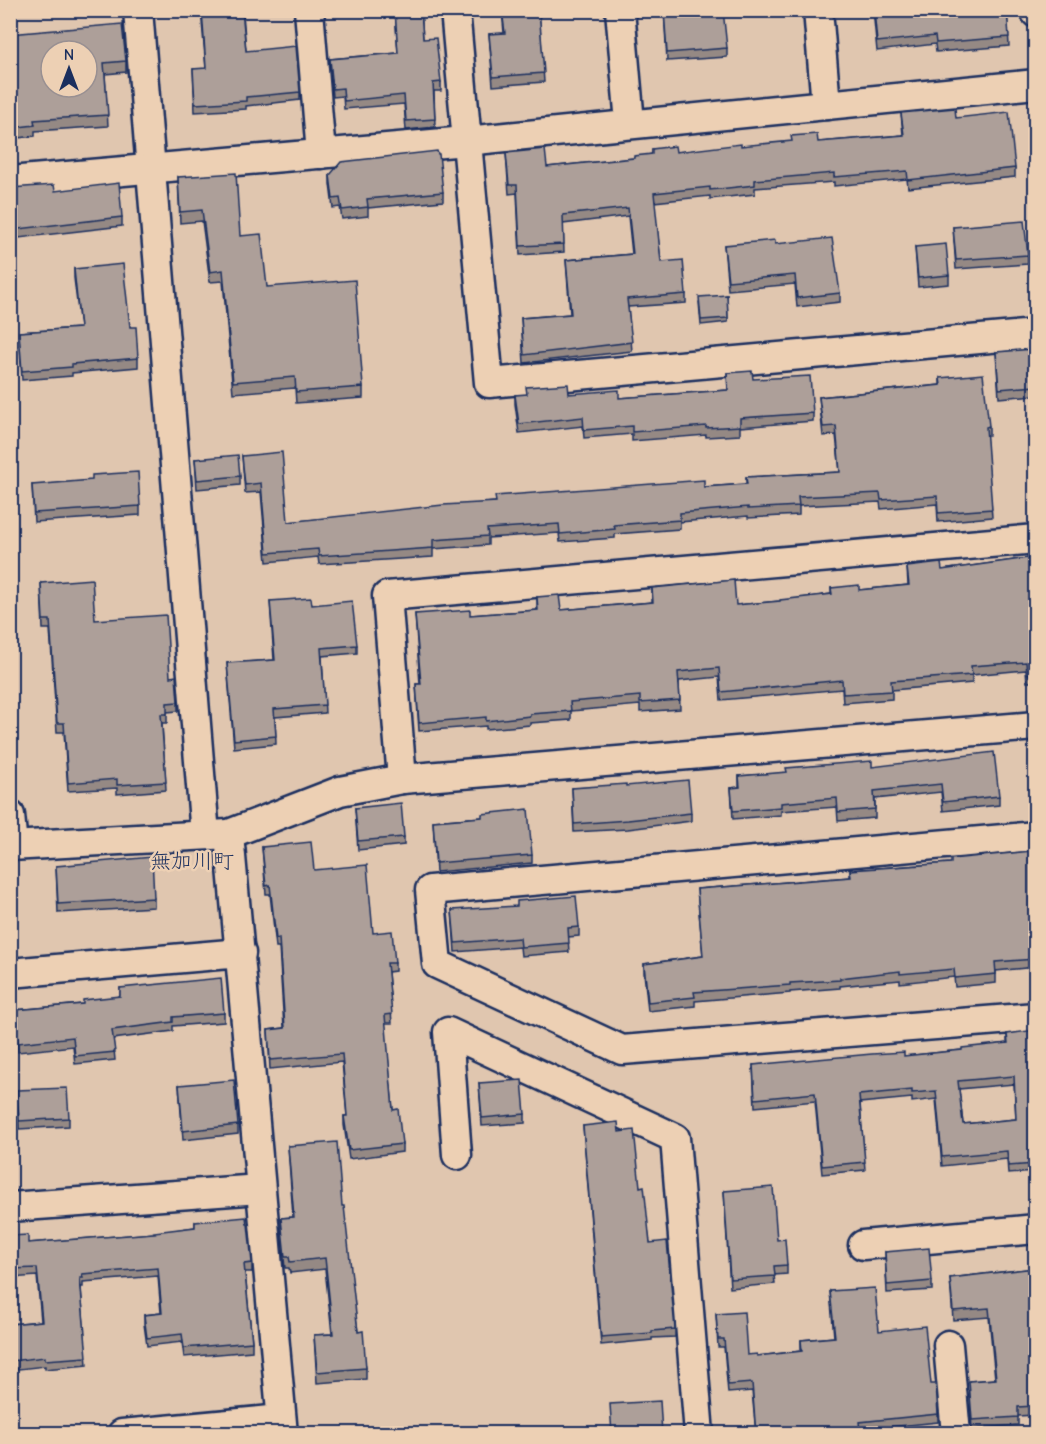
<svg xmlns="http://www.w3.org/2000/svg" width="1046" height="1444" viewBox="0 0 1046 1444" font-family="'Comic Neue','Klee One',sans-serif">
<rect width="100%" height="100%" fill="#e0c6af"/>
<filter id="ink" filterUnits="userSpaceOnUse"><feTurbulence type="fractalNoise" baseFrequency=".0167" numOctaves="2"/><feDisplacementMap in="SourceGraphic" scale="12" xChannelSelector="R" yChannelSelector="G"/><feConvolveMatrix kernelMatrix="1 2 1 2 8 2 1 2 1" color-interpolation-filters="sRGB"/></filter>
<g filter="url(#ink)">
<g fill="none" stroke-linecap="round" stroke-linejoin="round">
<g stroke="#1b2f5e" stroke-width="33">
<g id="minor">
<polyline points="138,10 205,835"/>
<polyline points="309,10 321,154"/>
<polyline points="455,10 489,383 1036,334"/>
<polyline points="620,10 630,123"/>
<polyline points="818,10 826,105"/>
<polyline points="1035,10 1036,13"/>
<polyline points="10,181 466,141 1036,84"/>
<polyline points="402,779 387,596 1036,539"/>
<polyline points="10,815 13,846"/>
<polyline points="229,834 283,1434"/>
<polyline points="1036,836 430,890 437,964 622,1050 1036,1017"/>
<polyline points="10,846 229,834 340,791 402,779 1036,726"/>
<polyline points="10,973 241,953"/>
<polyline points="457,1155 448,1032 675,1138 699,1434"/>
<polyline points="10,1207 260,1189"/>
<polyline points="863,1245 1036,1229"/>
<polyline points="948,1345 956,1434"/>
<polyline points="122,1434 281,1419"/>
</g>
</g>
<use href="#minor" stroke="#edd0b4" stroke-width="28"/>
</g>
<g fill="#958984" stroke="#1b2f5e" stroke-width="1.5" fill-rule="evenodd">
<polygon points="201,10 272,10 243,13 246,51 300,92 300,100 246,106 246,109 195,112 193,69 206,69"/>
<polygon points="395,10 421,10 423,39 441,82 441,91 434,91 435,127 406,130 404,104 344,109 343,96 333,97 330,59 398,53"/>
<polygon points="502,10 539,10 544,82 493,86 489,34 504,33"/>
<polygon points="664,10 727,48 727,57 667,61"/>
<polygon points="873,10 1007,10 1009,46 936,52 935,44 877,51"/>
<polygon points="10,34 126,61 126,72 105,74 108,126 35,131 35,136 10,139"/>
<polygon points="901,113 956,118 1015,168 1015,177 908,188 907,179 834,186 834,182 755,188 755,194 710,199 710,196 654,202 661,262 686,294 686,303 628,307 632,351 524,363 521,318 570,314 566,260 632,254 628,216 563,224 564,252 520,255 517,193 509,194 506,153 547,167 634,158 652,154 652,149 676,152 741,146 818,142 903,135"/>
<polygon points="330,175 443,192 443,201 368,208 368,216 342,219 340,207 333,208 330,184"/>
<polygon points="178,177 240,236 267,287 363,387 363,398 296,403 295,388 233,393 223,281 210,282 202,221 180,223"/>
<polygon points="10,188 55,191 122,217 122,226 10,239"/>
<polygon points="953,227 1028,255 1028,264 956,269"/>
<polygon points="775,244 840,293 840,302 797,307 795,284 728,290 724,245"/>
<polygon points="915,247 949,275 949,284 918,287"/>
<polygon points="74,269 130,327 138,358 138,367 72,373 72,376 22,380 19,332 80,328 74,278"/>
<polygon points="727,295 728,322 701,325 699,302"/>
<polygon points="996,352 1035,375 1035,395 999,398"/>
<polygon points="727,373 753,379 813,413 813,421 740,427 740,435 706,437 706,435 632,441 632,434 584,438 583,426 519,433 515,404 515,395 569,394 619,398 728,390"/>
<polygon points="940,378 989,426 989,435 986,435 992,517 938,522 937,504 881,509 880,502 799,506 799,515 748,518 748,516 680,522 680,529 615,534 615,538 560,542 559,533 488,538 488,545 433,549 433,557 319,564 318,557 267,562 261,492 245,493 242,456 288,522 495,502 746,484 746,477 840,472 836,435 823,436 819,397 940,385"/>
<polygon points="195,459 240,476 240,485 197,489"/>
<polygon points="32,485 140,506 140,515 34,522"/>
<polygon points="1035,557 1035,682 1027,682 1026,670 972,675 972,683 892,690 892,699 843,703 842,689 721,700 719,677 679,681 680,709 640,712 640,705 571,711 571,720 530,723 530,725 486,729 486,726 419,731 416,684 420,684 415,614 470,615 537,610 537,597 561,610 652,602 652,588 736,605 780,601 831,594 831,588 859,590 908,585 907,567 942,570"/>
<polygon points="41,583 95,620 170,677 178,702 178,711 167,712 167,723 162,723 166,790 117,794 117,788 68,791 64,732 57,732 50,629 43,629"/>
<polygon points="270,601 312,605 357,645 357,653 322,656 325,713 275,717 276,744 234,748 227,663 274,660"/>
<polygon points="872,767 999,796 999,805 943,811 941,792 875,799 875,818 838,821 837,807 781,811 781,815 733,819 731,788 739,787 739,776"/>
<polygon points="626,786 691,813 691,821 628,829 574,832 572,788"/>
<polygon points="355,808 404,837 404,845 358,850"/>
<polygon points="482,817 532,855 532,863 436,872 433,821"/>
<polygon points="262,847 314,870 373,933 395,963 395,971 388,972 392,1023 385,1023 393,1110 402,1144 402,1152 349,1159 344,1125 344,1116 347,1116 342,1062 270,1069 268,1030 284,1028 279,947 276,947 270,894 266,894"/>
<polygon points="1035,855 1035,967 996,971 996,983 955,987 954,977 900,983 900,980 840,986 840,988 790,992 790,993 695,1001 695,1006 648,1011 644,973 644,964 703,956 697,889 850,877 850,870 951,863"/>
<polygon points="56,866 154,898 154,907 58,913"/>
<polygon points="452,910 579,927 579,936 568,937 569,952 521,956 520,947 455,952"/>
<polygon points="120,988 224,1013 224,1022 173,1026 173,1031 113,1039 115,1060 75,1064 73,1046 18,1052 15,1010 83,1004 120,996"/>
<path d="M1007,1034H1035V1172L1008,1174L1007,1159L942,1166L936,1099L912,1102V1098L860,1103L865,1170L822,1174L815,1101L755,1107L753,1065L904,1056L962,1050L1007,1043ZM1014,1084L1016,1119L963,1124L959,1089Z"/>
<polygon points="479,1083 525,1114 525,1123 482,1126"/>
<polygon points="179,1085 238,1125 238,1134 183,1140"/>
<polygon points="17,1090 69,1118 69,1126 19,1129"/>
<polygon points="583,1126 619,1132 640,1187 650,1243 675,1329 675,1337 652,1338 652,1340 601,1345"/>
<polygon points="288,1146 342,1206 358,1332 366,1368 366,1379 317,1383 314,1335 332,1334 325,1269 290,1273 289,1268 285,1268 281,1229 281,1218 293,1217"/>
<polygon points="724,1191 777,1240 787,1265 787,1274 774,1275 775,1284 730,1288"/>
<polygon points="195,1222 252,1263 252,1272 245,1272 252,1342 252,1351 184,1357 182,1342 147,1346 144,1324 144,1315 161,1313 158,1276 83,1282 83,1287 81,1287 87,1365 45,1369 45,1366 10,1370 10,1324 41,1321 37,1276 10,1278 10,1236 28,1243 155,1233 195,1227"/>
<polygon points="885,1252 932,1281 932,1290 887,1293"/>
<polygon points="1035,1268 1035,1415 1018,1416 1018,1425 972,1429 969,1381 995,1379 989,1317 953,1320 950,1278"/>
<polygon points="830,1291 879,1331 931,1384 938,1414 938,1422 860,1430 860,1434 756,1434 752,1391 728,1393 724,1347 718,1347 716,1314 747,1355 757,1356 801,1351 801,1340 834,1337"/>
</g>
<g fill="#ad9f99" stroke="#1b2f5e" stroke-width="1.5" fill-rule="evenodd">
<polygon points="202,10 242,10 246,51 296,46 300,92 246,97 246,101 195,104 193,69 206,68"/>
<polygon points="395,10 421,10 423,39 436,38 441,82 433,83 435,119 406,121 404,95 344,101 343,88 333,89 330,59 398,53"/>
<polygon points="502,10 539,10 544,73 493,77 489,34 505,33"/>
<polygon points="664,10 723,10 727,48 667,53"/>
<polygon points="874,10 1007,10 1009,37 936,43 935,36 877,42"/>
<path d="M122,24L126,61L104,63L108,115L34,120L35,125L10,128V34ZM51,51H87V87H51Z"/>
<polygon points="955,108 956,118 1009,112 1015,168 908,180 907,171 834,177 834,173 755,180 755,185 710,190 710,187 654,193 661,262 683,260 686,294 627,299 632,342 524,355 521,318 571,314 566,260 633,254 628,208 563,215 564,244 520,246 517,185 509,185 506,153 545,149 547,167 634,158 634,156 652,154 652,149 675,146 676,152 741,144 741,146 792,141 791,136 817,134 818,142 904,135 901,113"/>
<polygon points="437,151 438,154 439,154 443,192 367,199 368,207 342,210 340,198 333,199 330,175 341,162"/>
<polygon points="236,173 240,236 261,234 267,287 355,280 363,387 296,392 295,377 233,382 223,270 210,272 202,210 180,212 178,177"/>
<polygon points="119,183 122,217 10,230 10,188 54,185 55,191"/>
<polygon points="1024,221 1028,255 956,260 953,227"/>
<polygon points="832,238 840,293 797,298 795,275 728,281 724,245 775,240 775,244"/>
<polygon points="946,244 949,275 918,278 915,247"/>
<polygon points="123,264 130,327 136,327 138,358 72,364 72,367 22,371 19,332 80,328 74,269"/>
<polygon points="727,295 728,318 701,320 699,297"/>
<polygon points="1033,349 1035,386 999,389 996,352"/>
<polygon points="752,371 753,379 810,376 813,413 740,418 740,426 706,428 706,426 632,432 632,426 584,430 583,417 519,424 515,395 527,394 526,387 568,384 569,394 619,390 619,398 728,390 727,373"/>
<polygon points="983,374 989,426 986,427 992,509 938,513 937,496 881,500 880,493 798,497 799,506 748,509 748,507 680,513 680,520 614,525 615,529 560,534 559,524 487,529 488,536 433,540 433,548 319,556 318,549 267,553 261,483 245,485 242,456 282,452 288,522 443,505 496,502 495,496 704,480 704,487 747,484 746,477 840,472 836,426 823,427 819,397 941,385 940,378"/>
<polygon points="238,455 240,476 197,480 195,459"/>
<polygon points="138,472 140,506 34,513 32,485 92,480 92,475"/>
<polygon points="1035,557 1035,673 1027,674 1026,662 971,666 972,675 891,681 892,691 843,694 842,680 721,692 719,668 678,672 680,700 640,703 640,696 570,702 571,711 530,714 530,716 486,721 486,717 419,723 416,684 421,684 415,614 470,610 470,615 538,610 537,597 559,595 561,610 653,602 652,588 734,580 736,605 780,601 780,600 832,594 831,588 859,585 859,590 909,585 907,567 941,563 942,570"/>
<polygon points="92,579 95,620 166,615 170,677 176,676 178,702 167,703 167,714 161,714 166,782 117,785 117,779 68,783 64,723 57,723 50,620 43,620 41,583"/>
<polygon points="311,598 312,605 352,601 357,645 321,648 325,705 274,709 276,736 234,740 227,663 275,660 270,601"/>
<polygon points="994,752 999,796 943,802 941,784 874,791 875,809 838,812 837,798 781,803 781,807 733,811 731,788 740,787 739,776 787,772 786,768 872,761 872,767"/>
<polygon points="688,780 691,813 628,820 574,824 572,788 626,784 626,786"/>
<polygon points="401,803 404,837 358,841 355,808"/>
<polygon points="528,809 532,855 436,863 433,821 482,817 482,814"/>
<polygon points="311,842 314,870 367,865 373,933 392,931 395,963 387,963 392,1014 385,1015 393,1110 398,1109 402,1144 349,1150 344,1116 347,1116 342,1054 270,1060 268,1030 285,1028 279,938 276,939 270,885 266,886 262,847"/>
<polygon points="1032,851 1032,855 1035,855 1035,959 995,962 996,974 955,978 954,969 900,974 900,971 840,978 840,980 790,983 790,985 694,992 695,997 648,1002 644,964 703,956 697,889 851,877 850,870 951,863 951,859"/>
<polygon points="152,857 154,898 58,904 56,866"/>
<polygon points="576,896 579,927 568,928 569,943 521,947 520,938 455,943 452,910 517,906 517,901"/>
<polygon points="221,978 224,1013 173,1017 173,1022 112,1030 115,1052 75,1056 73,1037 18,1043 15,1010 83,1004 83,1000 120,996 120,988"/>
<path d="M1035,1030V1164L1008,1166L1007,1151L942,1157L936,1091L912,1093V1090L859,1095L865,1162L822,1166L815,1093L755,1099L753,1065L872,1054L904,1052V1056L962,1050V1048L1008,1043L1007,1034ZM1014,1076L1016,1119L963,1124L958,1081Z"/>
<polygon points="234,1080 238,1125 183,1131 179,1085"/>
<polygon points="522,1080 525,1114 482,1118 479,1083"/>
<polygon points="67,1088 69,1118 19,1121 17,1090"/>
<polygon points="618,1122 619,1132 634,1130 640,1187 644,1186 650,1243 667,1241 675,1329 652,1331 652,1333 601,1337 583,1126"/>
<polygon points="337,1142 342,1206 344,1206 358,1332 363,1331 366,1368 317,1372 314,1335 333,1334 325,1258 290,1262 289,1257 285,1257 281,1218 294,1217 288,1146"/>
<polygon points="773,1187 777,1240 785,1239 787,1265 774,1266 775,1276 730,1279 724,1191"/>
<polygon points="246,1217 247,1224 248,1224 252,1263 244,1264 252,1342 184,1348 182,1334 147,1338 144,1315 162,1313 158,1268 82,1274 83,1278 80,1278 87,1357 45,1360 45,1357 10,1361 10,1324 42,1321 37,1268 10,1269 10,1236 28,1235 28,1243 155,1233 154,1232 195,1227 195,1222"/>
<polygon points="929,1248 932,1281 887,1285 885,1252"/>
<polygon points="1035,1268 1035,1406 1018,1407 1018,1417 972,1420 969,1381 996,1379 989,1308 953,1311 950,1278"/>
<polygon points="875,1288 879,1331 925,1326 931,1384 936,1384 938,1414 859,1422 860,1430 825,1434 756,1434 752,1383 728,1385 724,1339 718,1339 716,1314 744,1312 747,1355 757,1354 757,1356 802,1351 801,1340 835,1337 830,1291"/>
<polygon points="660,1401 662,1434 612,1434 610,1404"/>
<polygon points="366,1428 367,1434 322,1434"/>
</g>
</g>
<g text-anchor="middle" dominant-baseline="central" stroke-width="5" stroke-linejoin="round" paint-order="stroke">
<g font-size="21" fill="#1b2f5e" stroke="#edd0b4">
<text x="192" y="861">無加川町</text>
</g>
</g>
<rect width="1046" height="1444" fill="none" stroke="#edd0b4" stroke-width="36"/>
<rect x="18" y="18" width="1010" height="1408" fill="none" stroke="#1b2f5e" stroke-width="2" filter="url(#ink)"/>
<g transform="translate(69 69)"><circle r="28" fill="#edd0b4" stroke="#999092" stroke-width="1.5"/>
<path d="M0-4.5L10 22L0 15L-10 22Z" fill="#1b2f5e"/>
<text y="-9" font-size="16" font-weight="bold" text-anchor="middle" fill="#1b2f5e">N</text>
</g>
</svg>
